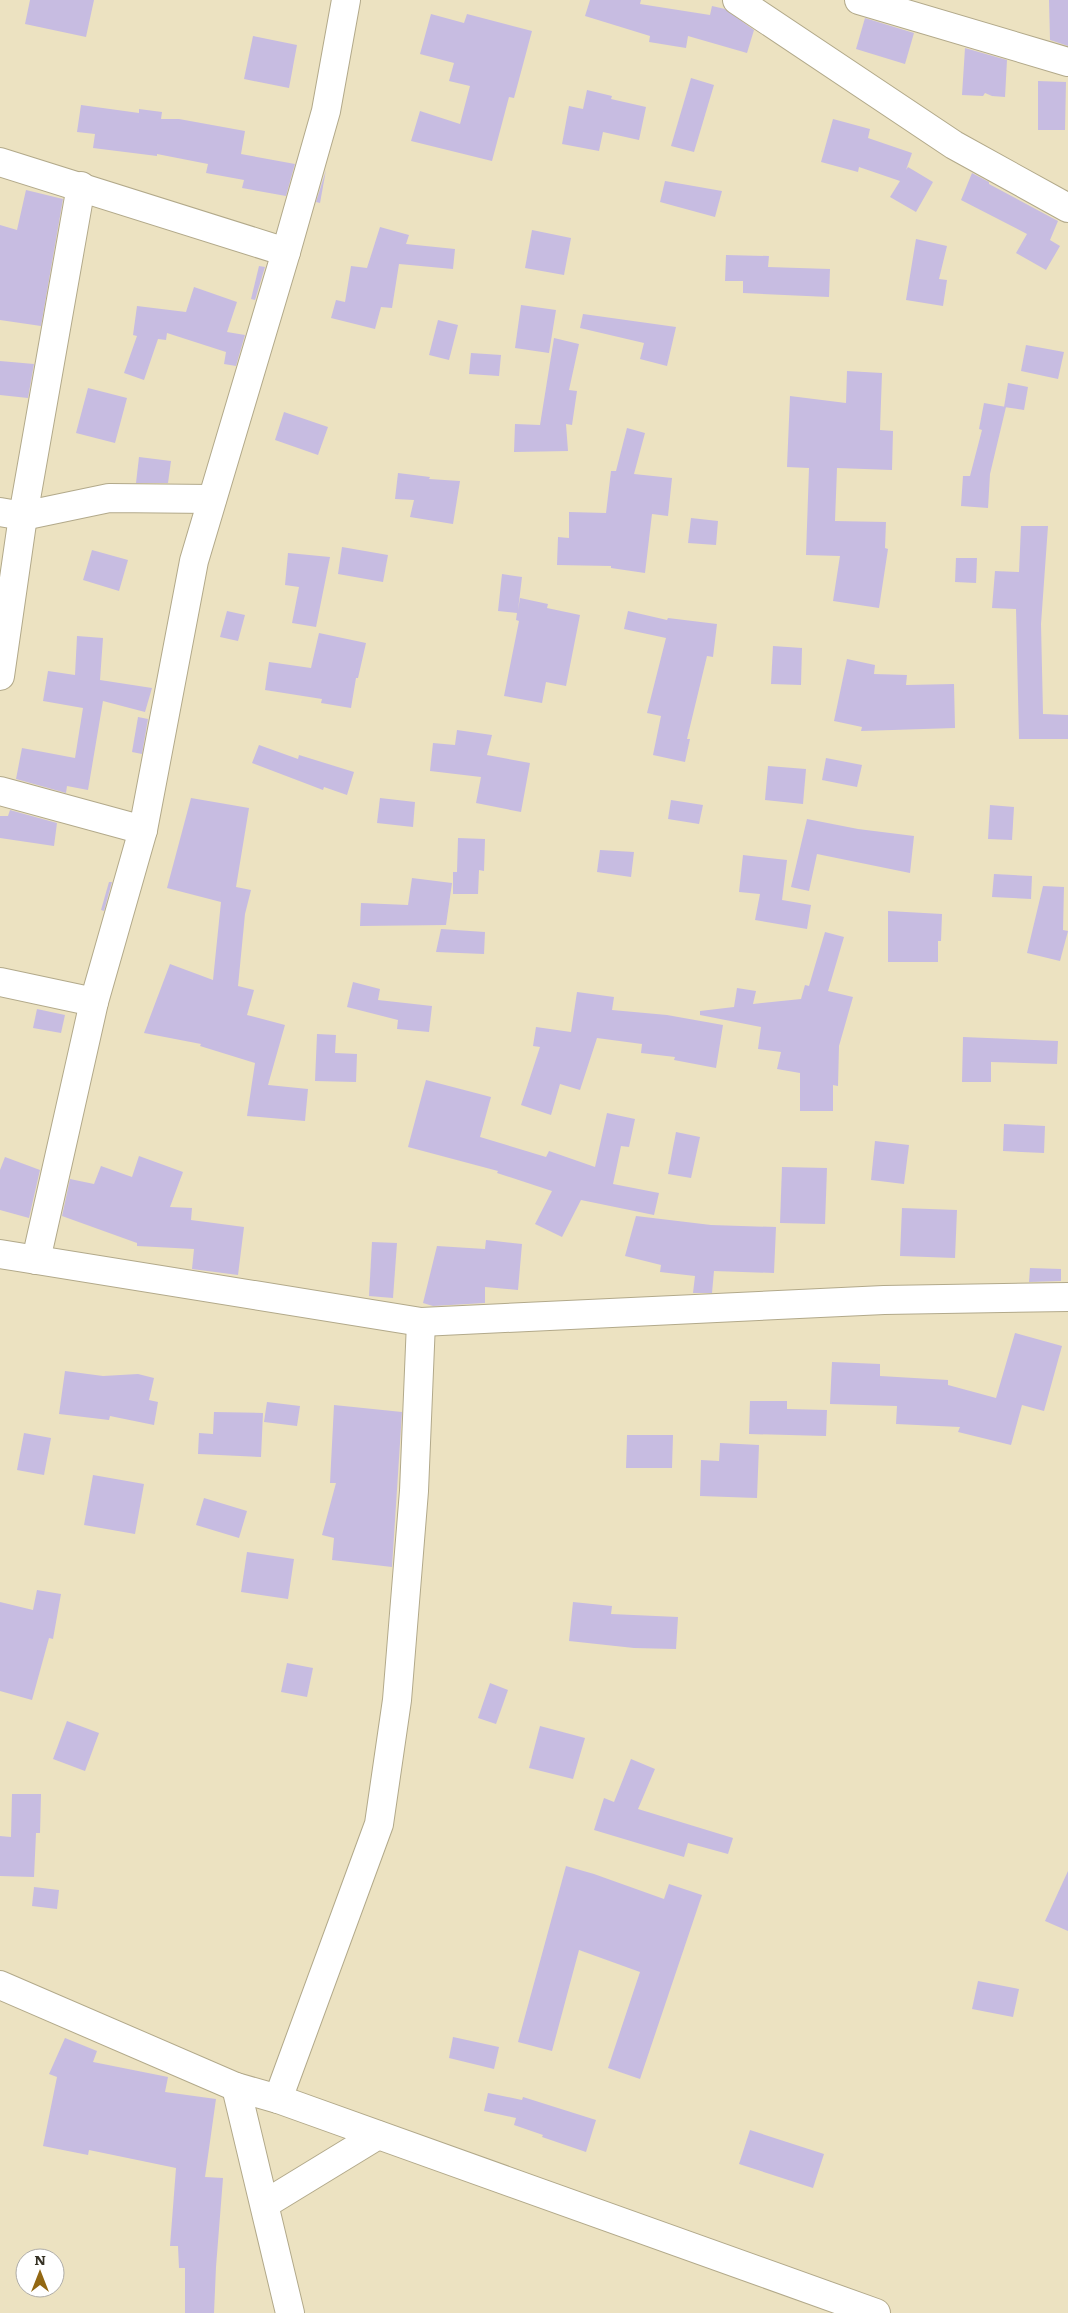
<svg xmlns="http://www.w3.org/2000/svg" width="1068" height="2313" viewBox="0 0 1068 2313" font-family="Literata,serif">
<rect width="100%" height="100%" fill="#ece2c1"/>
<g fill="#c7bce1">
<polygon points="30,0 94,0 86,37 25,24"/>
<polygon points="590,0 641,0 640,4 710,15 712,6 725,9 754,30 747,53 688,36 686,48 649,42 650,36 585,16"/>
<polygon points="1049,0 1068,0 1068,46 1050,40"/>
<polygon points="431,14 464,23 467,14 532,31 514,98 509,97 492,161 411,141 420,111 460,124 470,86 449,81 454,63 420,54"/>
<polygon points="865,18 914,33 905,64 856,49"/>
<polygon points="253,36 297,45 289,88 244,79"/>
<polygon points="965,48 1007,60 1005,97 992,96 985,93 983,96 962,95"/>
<polygon points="691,78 714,85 694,152 671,146"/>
<polygon points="1038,81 1066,82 1065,130 1038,130"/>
<polygon points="587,90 612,96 611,99 646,107 639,140 603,132 599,151 562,144 569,106 583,109"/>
<polygon points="81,105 139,113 139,109 162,112 161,119 179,119 245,131 241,154 295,164 286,196 242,188 244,180 206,173 208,164 157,154 157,156 93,148 95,134 77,132"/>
<polygon points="833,119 870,129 868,138 912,153 906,170 908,167 933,182 916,212 890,197 900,181 859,167 858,172 821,162"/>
<polygon points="326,170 320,203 316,202"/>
<polygon points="972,173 989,182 989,184 1058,221 1050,240 1060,246 1046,270 1016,253 1027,234 961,200"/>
<polygon points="665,181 722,191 715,217 660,202"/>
<polygon points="26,190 63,199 41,326 0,320 0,225 17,230"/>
<polygon points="380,227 409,235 406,244 455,249 453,269 399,264 392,308 381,307 375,329 331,318 336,300 345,302 351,266 367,268"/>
<polygon points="532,230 571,238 564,275 525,268"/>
<polygon points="916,239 947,246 939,279 947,280 943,306 906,300"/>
<polygon points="726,255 769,256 768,267 830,269 829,297 743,293 743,281 725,281"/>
<polygon points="259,266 265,267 255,300 251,299"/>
<polygon points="194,287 237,302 227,332 245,335 236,366 224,364 226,352 167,333 166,340 158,339 144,380 124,373 137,336 133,335 137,306 186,312"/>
<polygon points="521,305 556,310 549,353 515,348"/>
<polygon points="583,314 676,327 667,366 640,359 644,343 580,328"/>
<polygon points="438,320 458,325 449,360 429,355"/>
<polygon points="554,338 579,344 569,390 577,391 572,425 566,424 568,451 514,452 515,424 540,425"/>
<polygon points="1026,345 1064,352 1058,379 1021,371"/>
<polygon points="471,353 501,355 499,376 469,374"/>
<polygon points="0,361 34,364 28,398 0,395"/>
<polygon points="847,371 882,373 880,430 893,431 892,470 837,468 835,521 886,522 885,548 888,549 879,608 833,601 840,556 806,555 809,468 787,467 790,396 846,403"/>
<polygon points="1008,383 1028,387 1024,410 1004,407"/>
<polygon points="88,388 127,398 115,443 76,433"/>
<polygon points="984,403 1006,407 990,474 988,508 961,506 963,476 970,476 982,430 979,429"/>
<polygon points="284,412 328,427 318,455 275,440"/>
<polygon points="627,428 645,433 634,474 672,478 668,516 652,514 645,573 611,568 611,566 557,565 558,537 569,538 569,512 606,513 611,471 616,471"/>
<polygon points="139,457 171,461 168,483 136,483"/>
<polygon points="398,473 430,477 429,479 460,481 453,524 410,517 414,500 395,499"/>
<polygon points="691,518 718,521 716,545 688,543"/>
<polygon points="1021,526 1048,526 1041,624 1043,714 1068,715 1068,739 1019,739 1016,609 992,608 995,571 1019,572"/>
<polygon points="342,547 388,555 383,582 338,574"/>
<polygon points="92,550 128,560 119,591 83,580"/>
<polygon points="288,553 330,557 316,627 292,623 299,587 285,585"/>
<polygon points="956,558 977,558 976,583 955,582"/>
<polygon points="502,574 522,577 518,610 520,598 548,604 547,608 580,615 566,686 546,682 542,703 504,696 519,621 516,620 517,613 498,611"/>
<polygon points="227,611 245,615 238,641 220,637"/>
<polygon points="628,611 667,620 668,618 717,624 713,657 707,656 687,739 690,739 685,762 653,755 661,716 647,713 666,638 624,629"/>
<polygon points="319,633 366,643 358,678 356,678 351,708 321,703 322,699 265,690 269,662 311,668"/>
<polygon points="77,636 103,638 100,680 152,688 145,712 103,701 88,790 67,786 66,793 16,779 22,748 75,758 83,708 43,701 48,671 75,675"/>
<polygon points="773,646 802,648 801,685 771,684"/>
<polygon points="847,659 875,665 874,674 907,675 906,685 954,684 955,728 861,731 862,727 834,721"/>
<polygon points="138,717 148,719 142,754 132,752"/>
<polygon points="457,730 492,735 487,755 530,763 521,812 476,803 481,777 430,771 433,743 455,745"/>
<polygon points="259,745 298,759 299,755 354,772 347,795 324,787 323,790 252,763"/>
<polygon points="826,758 862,765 857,787 822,780"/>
<polygon points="768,766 806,769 803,804 765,800"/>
<polygon points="191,798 249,808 236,887 251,890 245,914 238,986 254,990 247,1015 285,1025 268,1085 308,1089 305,1121 247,1116 255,1063 200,1046 201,1044 144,1033 170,964 213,980 221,902 167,888"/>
<polygon points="380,798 415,802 413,827 377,823"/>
<polygon points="671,800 703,805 699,824 668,819"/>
<polygon points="990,805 1014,807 1012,840 988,839"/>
<polygon points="10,810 57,823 54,846 0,838 0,816 8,816"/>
<polygon points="807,819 858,829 914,836 910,873 817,854 809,891 791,887"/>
<polygon points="458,838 485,839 484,871 479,870 478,894 453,894 453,872 457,872"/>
<polygon points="600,850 634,852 631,877 597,872"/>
<polygon points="743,855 787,860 782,900 811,905 807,929 755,920 760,894 739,892"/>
<polygon points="994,874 1032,876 1031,899 992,897"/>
<polygon points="412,878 452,883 446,925 360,926 361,903 408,905"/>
<polygon points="109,882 112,882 104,911 101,910"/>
<polygon points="1043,886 1064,887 1063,930 1068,931 1060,961 1027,953"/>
<polygon points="888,911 942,914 941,941 938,941 938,962 888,962"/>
<polygon points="441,929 485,932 484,954 436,952"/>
<polygon points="825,932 844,937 828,991 853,997 839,1046 838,1086 833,1085 833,1111 800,1111 800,1073 777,1069 781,1052 758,1049 761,1027 700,1015 700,1011 734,1007 737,988 756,991 753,1004 801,999 805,985 809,986"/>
<polygon points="353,982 380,989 378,1000 432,1006 429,1032 397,1029 398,1020 347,1007"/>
<polygon points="577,992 614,997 612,1010 667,1015 723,1025 716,1068 674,1060 675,1057 641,1053 642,1044 597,1038 580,1090 560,1084 551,1115 521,1105 540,1047 533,1046 536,1027 571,1032"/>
<polygon points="37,1009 65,1015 61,1033 33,1028"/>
<polygon points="317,1034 336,1035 335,1053 357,1054 356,1082 315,1081"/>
<polygon points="963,1037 1058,1041 1057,1064 991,1062 991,1082 962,1082"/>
<polygon points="426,1080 491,1097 480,1137 546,1157 549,1151 595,1167 607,1113 635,1119 629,1147 621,1146 613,1184 659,1193 654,1215 581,1200 562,1237 535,1224 552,1191 497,1173 498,1171 408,1147"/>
<polygon points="1004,1124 1045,1126 1044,1153 1003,1151"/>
<polygon points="676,1132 700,1137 691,1178 668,1174"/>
<polygon points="875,1141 909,1145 904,1184 871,1180"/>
<polygon points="139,1156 183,1172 170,1207 192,1208 191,1220 244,1227 238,1275 192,1269 194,1249 137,1246 137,1243 62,1216 70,1179 94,1184 101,1166 132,1177"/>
<polygon points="5,1157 40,1170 29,1218 0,1210 0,1170"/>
<polygon points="782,1167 827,1168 825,1224 780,1223"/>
<polygon points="902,1208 957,1210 955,1258 900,1256"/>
<polygon points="636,1216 711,1225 776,1227 774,1273 714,1271 712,1293 693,1293 695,1276 660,1272 661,1265 625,1256"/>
<polygon points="486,1240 522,1244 518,1290 485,1287 485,1303 433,1306 423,1303 437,1246 485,1249"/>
<polygon points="372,1242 397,1243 393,1298 369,1296"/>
<polygon points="1030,1268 1061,1269 1061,1281 1029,1282"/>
<polygon points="1015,1333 1062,1346 1044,1411 1022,1405 1011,1445 958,1432 960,1427 896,1424 897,1406 830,1404 832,1362 880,1364 880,1376 948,1380 948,1385 996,1398"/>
<polygon points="65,1371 103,1376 138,1374 154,1378 149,1400 158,1402 154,1425 110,1416 109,1420 59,1414"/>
<polygon points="750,1401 787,1401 787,1409 827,1410 826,1436 749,1434"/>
<polygon points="267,1402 300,1406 297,1426 264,1422"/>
<polygon points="334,1405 402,1412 392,1567 332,1560 334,1538 322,1535 336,1483 330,1483"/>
<polygon points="214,1412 263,1413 261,1457 198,1454 199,1433 213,1434"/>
<polygon points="24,1433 51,1438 44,1475 17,1470"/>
<polygon points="627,1435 673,1435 672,1468 626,1468"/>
<polygon points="720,1443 759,1445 757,1498 700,1496 701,1460 719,1461"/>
<polygon points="93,1475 144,1484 135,1534 84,1525"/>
<polygon points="204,1498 247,1511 239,1538 196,1525"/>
<polygon points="247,1552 294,1559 288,1599 241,1592"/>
<polygon points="37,1590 61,1594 53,1639 49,1638 32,1700 0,1691 0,1602 33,1610"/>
<polygon points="573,1602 612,1606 611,1614 678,1617 676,1649 634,1648 569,1641"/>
<polygon points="287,1663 313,1668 307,1697 281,1692"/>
<polygon points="490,1683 508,1690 496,1724 478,1718"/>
<polygon points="67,1721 99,1733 85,1771 53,1759"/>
<polygon points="540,1726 585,1738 573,1779 529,1768"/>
<polygon points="631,1759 655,1769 638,1809 733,1838 728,1854 688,1843 684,1857 594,1830 604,1798 614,1802"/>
<polygon points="12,1794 41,1794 40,1833 36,1833 34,1877 0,1876 0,1836 11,1837"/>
<polygon points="566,1866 594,1874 664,1899 669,1884 702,1895 640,2079 608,2068 640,1972 579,1950 552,2051 518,2042"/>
<polygon points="1068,1871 1068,1931 1045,1921"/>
<polygon points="34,1887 59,1890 57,1909 32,1906"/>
<polygon points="978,1981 1019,1989 1013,2017 972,2009"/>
<polygon points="453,2037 499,2047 494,2069 449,2058"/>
<polygon points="65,2038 97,2051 93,2062 168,2077 165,2092 216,2099 205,2177 223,2178 216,2267 214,2313 185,2313 185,2268 179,2268 178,2246 170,2246 176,2168 89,2150 88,2155 43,2146 57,2077 49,2074"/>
<polygon points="488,2093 522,2100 523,2097 596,2120 586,2152 542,2137 543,2135 514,2125 516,2118 484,2111"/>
<polygon points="750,2130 824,2154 813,2188 739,2164"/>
</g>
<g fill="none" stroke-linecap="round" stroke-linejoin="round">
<g stroke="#b2a98a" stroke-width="30">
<g id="minor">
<polyline points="737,0 954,145 1068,208"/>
<polyline points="859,0 1068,62"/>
<polyline points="0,162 286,252"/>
<polyline points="0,512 23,516 109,498 212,499"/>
<polyline points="0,676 23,516 81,186"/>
<polyline points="0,791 143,830"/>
<polyline points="0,982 94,1002"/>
<polyline points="0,1254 421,1322 884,1300 1068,1297"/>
<polyline points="36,1260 94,1002 143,830 194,561 286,252 326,111 346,0"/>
<polyline points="0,1985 236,2087 278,2099 876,2313"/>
<polyline points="236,2087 290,2313"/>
<polyline points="278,2099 379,1824 397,1700 414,1491 421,1322"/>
<polyline points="265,2204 378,2135"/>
</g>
</g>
<use href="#minor" stroke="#fff" stroke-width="28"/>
</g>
<g transform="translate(40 2273)"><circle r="24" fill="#ffffff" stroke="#afada8"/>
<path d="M0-4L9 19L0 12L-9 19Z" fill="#936813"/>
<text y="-8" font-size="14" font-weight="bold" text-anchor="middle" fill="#363225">N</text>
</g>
</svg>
